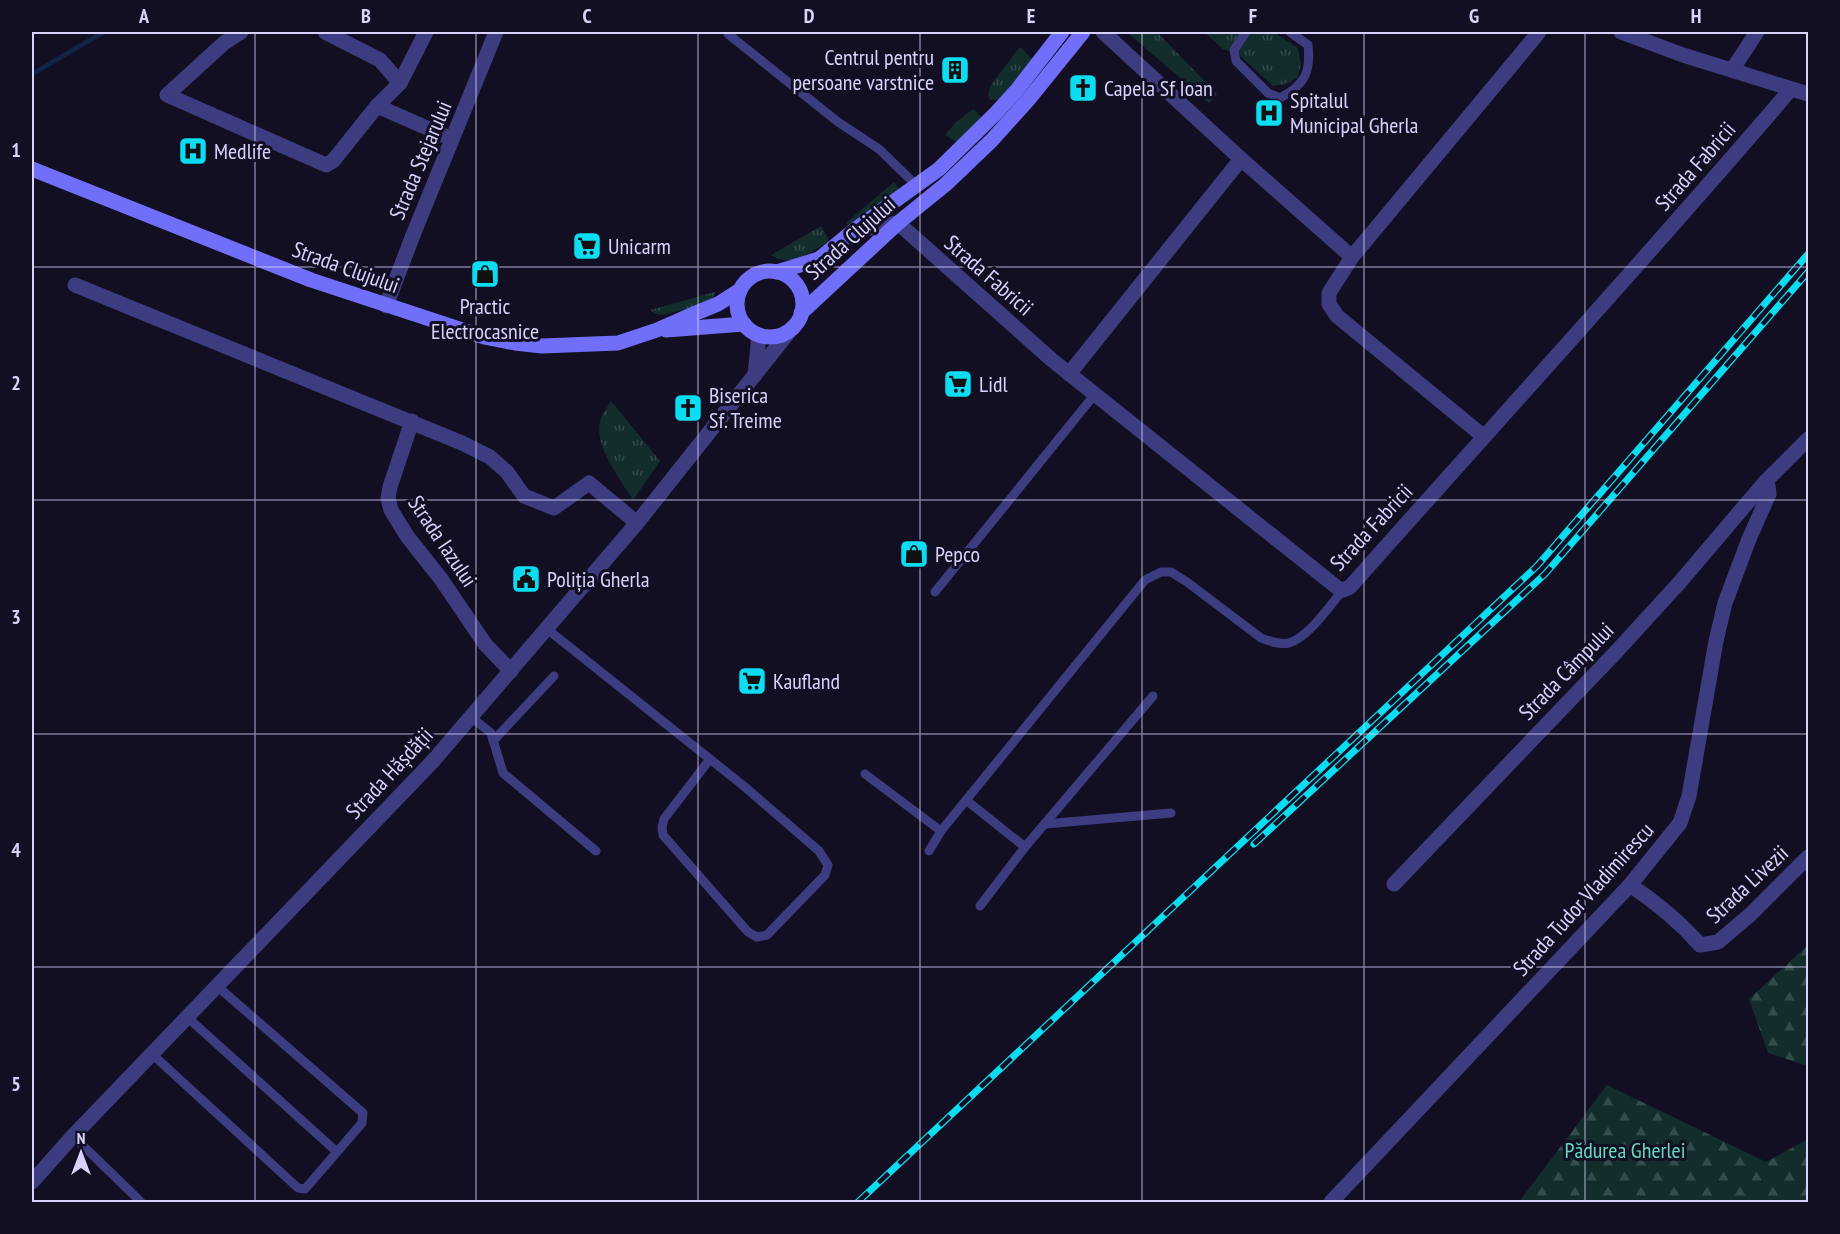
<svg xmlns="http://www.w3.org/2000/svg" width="1840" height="1234" viewBox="0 0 1840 1234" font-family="'PT Sans Narrow',sans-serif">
<defs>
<pattern id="grass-tufts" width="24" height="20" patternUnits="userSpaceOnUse" patternTransform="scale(1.5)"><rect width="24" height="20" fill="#122d2c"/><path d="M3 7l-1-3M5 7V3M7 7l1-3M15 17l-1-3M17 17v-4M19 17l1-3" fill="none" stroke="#344b4c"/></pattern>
<pattern id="forest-firs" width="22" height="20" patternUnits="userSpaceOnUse" patternTransform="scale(1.5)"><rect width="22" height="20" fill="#122d2c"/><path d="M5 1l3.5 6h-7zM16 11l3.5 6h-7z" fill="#344b4c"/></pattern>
</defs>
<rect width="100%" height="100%" fill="#120f23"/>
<g fill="url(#grass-tufts)">
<polygon points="1127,32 1157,32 1217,94 1209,103"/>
<polygon points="1204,32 1273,32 1298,48 1301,65 1297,78 1285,84 1273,86 1238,54 1223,49"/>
<polygon points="1020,47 1034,61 1003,99 990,100 988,94 991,85"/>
<polygon points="973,109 982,118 957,142 945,135 956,122"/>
<polygon points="894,182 900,191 855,228 846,223"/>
<polygon points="821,226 828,237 828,242 796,261 778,259 771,255"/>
<polygon points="715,292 713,299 706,304 663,315 655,314 650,310"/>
<path d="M611,401L660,461L633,500C621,480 594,446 600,422C601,415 608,407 611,401Z"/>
</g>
<g fill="url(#forest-firs)">
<polygon points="1808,945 1808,1066 1768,1053 1749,999"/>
<polygon points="1607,1085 1766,1162 1808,1139 1808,1202 1519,1202"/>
</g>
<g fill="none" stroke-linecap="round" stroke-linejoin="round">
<polyline stroke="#102546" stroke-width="4.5" points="32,74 104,32"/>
<g stroke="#3e3c80" stroke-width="9">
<path d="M1246,32L1234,50L1236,61L1268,93L1280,98C1305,85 1311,72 1308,45L1290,32"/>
<polyline points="728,34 838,122 879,149 915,184"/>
<polyline points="935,592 1095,394"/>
<polyline points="547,629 745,787 819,851 828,865 825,875 767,935 757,937 748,932 663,835 662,827 664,819 710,759"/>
<polyline points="471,717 491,733 503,773 596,851"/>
<polyline points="493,741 554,676"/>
<polyline points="865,774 941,831"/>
<polyline points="966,800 1025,847"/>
<polyline points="1045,824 1171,813"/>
<path d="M929,851L941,831L1145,580L1161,572H1171L1187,582L1261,638C1269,641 1279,645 1289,643C1309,637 1330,605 1343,590"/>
<polyline points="980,906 1025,847 1153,696"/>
<polyline points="187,1017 337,1152"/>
<polyline points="152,1054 298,1188 305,1189 362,1123 363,1113 217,986"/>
<polyline points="73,1136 141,1202"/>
</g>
<g stroke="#3e3c80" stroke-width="15">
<polyline points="241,32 224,43 167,95 326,165 333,161 377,106"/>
<polyline points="325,32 380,60 400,83 377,106 452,139"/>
<polyline points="1103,32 1241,159 1352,257"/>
<polyline points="1732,70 1757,32"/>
<polyline points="400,83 426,32"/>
<path d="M853,231L898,223L1052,360L1339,589L1343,590L1350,587C1497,421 1647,258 1791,89"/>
<polyline points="75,285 462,443 490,457 507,472 524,496 554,508 589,483 637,523"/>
<polyline points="386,306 413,235 496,32"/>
<polyline points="1069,374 1241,159"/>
<polyline points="412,421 390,487 388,498 391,510 407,536 441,579 485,644 511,671"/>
<polyline points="1483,436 1337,316 1329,304 1329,293 1352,257 1539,32"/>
<polyline points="1394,884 1616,652 1680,582 1765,482"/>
<path d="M1630,885C1657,903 1679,921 1700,945L1718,942L1751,914L1808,857"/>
</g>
<g stroke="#3e3c80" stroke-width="15">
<polyline points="1621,32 1683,55 1808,94"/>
<polyline points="755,375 759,335"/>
<polyline points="32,1182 73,1136 433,761 637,523 792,328"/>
<polyline points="1331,1202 1630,885 1680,823 1689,796 1716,641 1725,603 1749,539 1769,494 1768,486 1765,482 1808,439"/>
</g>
<g stroke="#716ef9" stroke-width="15">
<polyline points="32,169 311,280 484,337 515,343 542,346 618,343 657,330 691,315 718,304 740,290"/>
<circle cx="770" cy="304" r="33"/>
<polyline points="777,272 819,259 853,231 939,169 996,113 1017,90 1062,32"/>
<polyline points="801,313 898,223 946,184 992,140 1028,100 1083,32"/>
<polyline points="666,330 744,324"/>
</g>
<g stroke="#0adcf2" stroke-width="7">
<g id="rail">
<polyline points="1254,844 1545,574 1808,272"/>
<polyline points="858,1202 1537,566 1808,254"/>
</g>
</g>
<use href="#rail" stroke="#120f23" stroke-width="4.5" stroke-dasharray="14" stroke-linecap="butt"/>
</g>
<path fill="none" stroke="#d8d3fd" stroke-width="1.5" stroke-opacity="0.55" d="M255,32V1202M476,32V1202M698,32V1202M920,32V1202M1142,32V1202M1364,32V1202M1585,32V1202M32,267H1808M32,500H1808M32,734H1808M32,967H1808"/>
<defs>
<g id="building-square" transform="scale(1.5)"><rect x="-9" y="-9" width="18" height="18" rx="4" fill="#0adcf2" stroke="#120f23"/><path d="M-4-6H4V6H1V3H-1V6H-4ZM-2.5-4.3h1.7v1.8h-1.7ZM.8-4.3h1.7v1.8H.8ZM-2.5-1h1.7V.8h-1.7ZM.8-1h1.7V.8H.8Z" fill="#111"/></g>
<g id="church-square" transform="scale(1.5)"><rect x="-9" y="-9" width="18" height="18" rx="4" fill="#0adcf2" stroke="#120f23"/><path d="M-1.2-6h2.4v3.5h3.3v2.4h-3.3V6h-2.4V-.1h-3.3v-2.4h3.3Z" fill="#111"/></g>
<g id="hospital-square" transform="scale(1.5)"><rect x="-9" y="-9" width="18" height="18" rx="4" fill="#0adcf2" stroke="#120f23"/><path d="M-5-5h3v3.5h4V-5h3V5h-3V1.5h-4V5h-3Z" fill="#111"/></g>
<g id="supermarket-square" transform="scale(1.5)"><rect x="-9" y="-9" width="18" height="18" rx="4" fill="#0adcf2" stroke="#120f23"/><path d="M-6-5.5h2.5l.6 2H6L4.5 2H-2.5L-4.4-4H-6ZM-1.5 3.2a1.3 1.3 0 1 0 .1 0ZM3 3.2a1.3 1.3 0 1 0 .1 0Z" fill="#111"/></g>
<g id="shop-square" transform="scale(1.5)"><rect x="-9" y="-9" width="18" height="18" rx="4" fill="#0adcf2" stroke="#120f23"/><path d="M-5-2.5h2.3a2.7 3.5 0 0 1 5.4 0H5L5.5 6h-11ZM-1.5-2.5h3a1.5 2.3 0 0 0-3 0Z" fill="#111"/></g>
<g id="civic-square" transform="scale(1.5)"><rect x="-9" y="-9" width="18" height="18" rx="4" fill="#0adcf2" stroke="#120f23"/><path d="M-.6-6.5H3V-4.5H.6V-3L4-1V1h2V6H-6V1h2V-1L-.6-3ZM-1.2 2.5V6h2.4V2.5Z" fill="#111"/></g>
</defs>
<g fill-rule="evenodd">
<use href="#building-square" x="955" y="70"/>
<use href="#church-square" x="1083" y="88"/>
<use href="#hospital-square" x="1269" y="113"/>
<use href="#hospital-square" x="193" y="151"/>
<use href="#supermarket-square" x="587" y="246"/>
<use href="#shop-square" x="485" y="274"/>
<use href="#supermarket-square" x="958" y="384"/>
<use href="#church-square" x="688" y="408"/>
<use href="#shop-square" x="914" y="554"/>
<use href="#civic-square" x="526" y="579"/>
<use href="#supermarket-square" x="752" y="681"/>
</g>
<g text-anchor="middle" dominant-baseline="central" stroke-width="6" stroke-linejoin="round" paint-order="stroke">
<g font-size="22" fill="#d8d3fd" stroke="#120f23" text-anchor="start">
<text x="934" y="57" text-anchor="end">Centrul pentru<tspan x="934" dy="25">persoane varstnice</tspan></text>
<text x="1104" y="88">Capela Sf Ioan</text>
<text x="1290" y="100">Spitalul<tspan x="1290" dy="25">Municipal Gherla</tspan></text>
<text x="214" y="151">Medlife</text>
<text x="608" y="246">Unicarm</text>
<text x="485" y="306" text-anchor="middle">Practic<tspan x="485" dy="25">Electrocasnice</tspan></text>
<text x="979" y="384">Lidl</text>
<text x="709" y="395">Biserica<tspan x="709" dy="25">Sf. Treime</tspan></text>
<text x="935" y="554">Pepco</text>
<text x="547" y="579">Poliția Gherla</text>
<text x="773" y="681">Kaufland</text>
</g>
<g font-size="22" fill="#d8d3fd" stroke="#120f23">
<text transform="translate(420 160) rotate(-67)">Strada Stejarului</text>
<text transform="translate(1695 166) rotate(-49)">Strada Fabricii</text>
<text transform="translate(850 238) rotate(-42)">Strada Clujului</text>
<text transform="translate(346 267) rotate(20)">Strada Clujului</text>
<text transform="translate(989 275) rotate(41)">Strada Fabricii</text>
<text transform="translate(1371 527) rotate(-47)">Strada Fabricii</text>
<text transform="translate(443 541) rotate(56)">Strada Iazului</text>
<text transform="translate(1566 671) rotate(-46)">Strada Câmpului</text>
<text transform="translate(389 773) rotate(-47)">Strada Hășdății</text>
<text transform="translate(1747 884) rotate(-43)">Strada Livezii</text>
<text transform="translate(1583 899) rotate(-48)">Strada Tudor Vladimirescu</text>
</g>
<g font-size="22" fill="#62dabc" stroke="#120f23">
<text x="1625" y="1150">Pădurea Gherlei</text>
</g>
</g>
<rect width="1840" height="1234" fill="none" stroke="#120f23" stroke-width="66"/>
<g transform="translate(81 1153)" stroke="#120f23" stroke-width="4.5" paint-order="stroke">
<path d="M0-4.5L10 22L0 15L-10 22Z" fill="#d8d3fd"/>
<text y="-9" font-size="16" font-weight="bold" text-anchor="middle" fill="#d8d3fd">N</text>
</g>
<rect x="33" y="33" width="1774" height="1168" fill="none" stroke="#d8d3fd" stroke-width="2"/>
<g font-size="20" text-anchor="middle" font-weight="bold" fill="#d8d3fd">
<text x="144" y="23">A</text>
<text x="366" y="23">B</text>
<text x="587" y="23">C</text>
<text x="809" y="23">D</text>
<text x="1031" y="23">E</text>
<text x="1253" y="23">F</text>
<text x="1474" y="23">G</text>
<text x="1696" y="23">H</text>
<text x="16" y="157">1</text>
<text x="16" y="390">2</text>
<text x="16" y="624">3</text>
<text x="16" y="857">4</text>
<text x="16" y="1091">5</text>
</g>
</svg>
